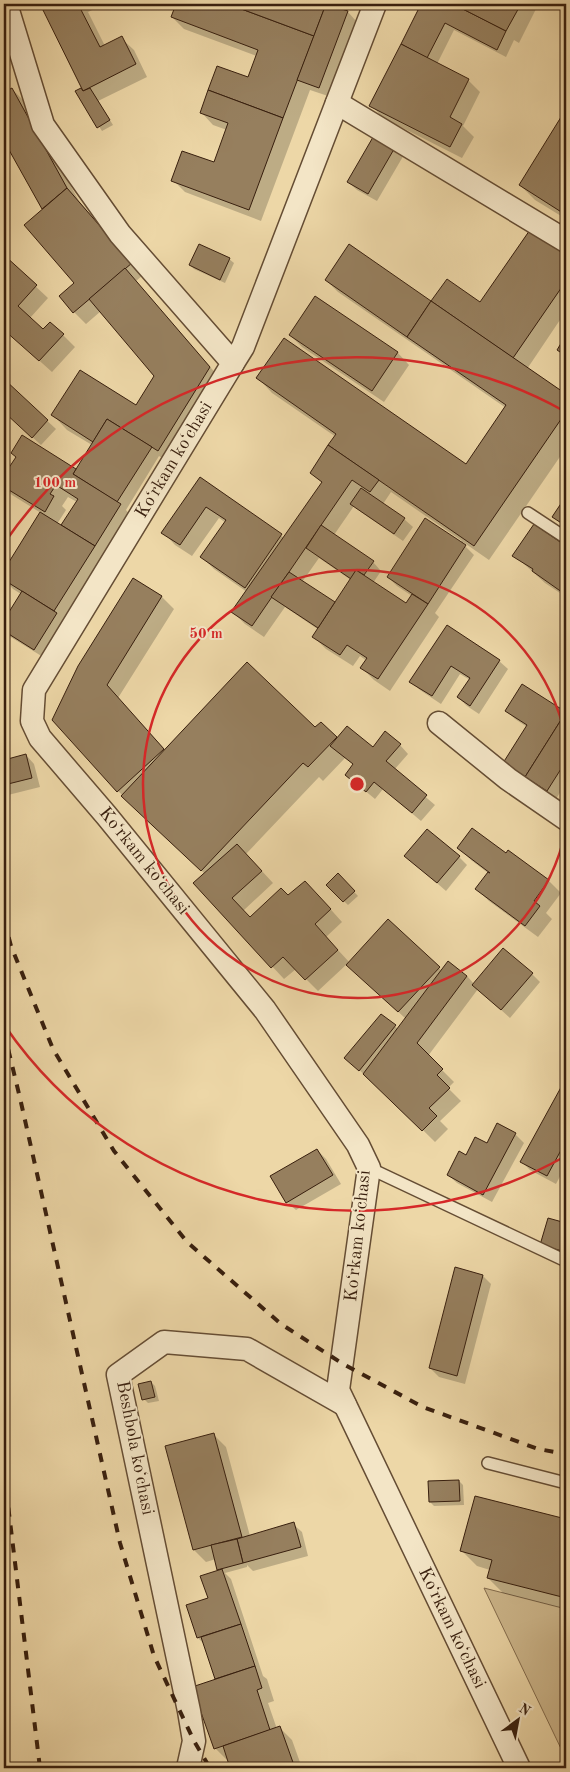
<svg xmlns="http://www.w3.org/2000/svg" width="570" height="1772" viewBox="0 0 570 1772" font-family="'Old Standard TT',serif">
<rect width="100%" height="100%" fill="#edd7a7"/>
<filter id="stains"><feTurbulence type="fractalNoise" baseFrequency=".004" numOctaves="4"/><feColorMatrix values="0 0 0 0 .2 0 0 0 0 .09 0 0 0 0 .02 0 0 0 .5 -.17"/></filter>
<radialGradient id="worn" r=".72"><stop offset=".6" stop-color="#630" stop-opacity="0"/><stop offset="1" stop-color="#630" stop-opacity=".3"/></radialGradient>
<polygon fill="#ceb88d" stroke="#836c4e" points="484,1588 566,1609 566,1759"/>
<g fill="#0003" fill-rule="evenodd">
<polygon points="41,4 105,4 88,12 105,46 121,38 134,50 147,77 98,101 113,125 102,131 77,92 83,88"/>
<polygon points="177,4 346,4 343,10 348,12 356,21 328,96 310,90 261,221 185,192 173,180 215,164 227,130 213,125 201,112 249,79 257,56 184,29 172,17"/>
<polygon points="423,4 538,5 519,43 514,40 506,57 454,30 437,64 468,80 480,92 463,126 474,137 462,158 383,118 371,105"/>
<path d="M4,68L10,90L12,89L24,101L79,201L143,275L136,281L224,383L173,465L159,456L126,510L132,517L43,657L9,636L4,631V622L21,594L13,589L4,579V572L41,513L12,495L4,487V478L7,473L4,474V464L9,469L16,457L12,453L23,437L76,470L92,445L67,430L53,415L137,407L156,376L101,311L86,324L74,312L76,283L43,210L4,138ZM68,497L77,502L62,527L57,524L66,510L62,506Z"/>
<polygon points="566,111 566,219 535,200 520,185"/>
<polygon points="376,133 405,153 377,201 357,190 348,182"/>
<path d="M532,229L566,252V311L527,369L566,396V448L489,560L463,542L462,543L474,555L435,613L439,617L390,691L374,680L362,668L367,661L360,656L353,666L326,649L314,637L319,630L285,607L264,637L245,624L233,612L247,592L214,569L202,557L226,523L219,518L192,556L175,545L163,532L200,479L284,538L322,483L311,473L336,437L272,393L258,378L466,465L506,408L338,292L326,280L432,303L480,304ZM391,492L462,541L388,577L397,586L412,596L407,605L373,583L381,571L373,562L334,535L354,506L361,512L403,541L413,527L404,519L383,504ZM319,558L351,580L336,604L302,582Z"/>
<polygon points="4,257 48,298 30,318 43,331 63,335 75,347 52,372 4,329"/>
<polygon points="229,259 234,263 225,283 194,269 190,265"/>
<polygon points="290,335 397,352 409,365 384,402 302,347"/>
<polygon points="4,381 56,429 41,445 4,411"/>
<polygon points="566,498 566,528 554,517"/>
<polygon points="534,526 566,548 566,597 545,583 514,555"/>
<polygon points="133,580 162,597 174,609 118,698 166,751 315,729 321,723 337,739 373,749 400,745 408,754 394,770 435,805 421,821 383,789 375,799 346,775 354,765 345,758 323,781 319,777 246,854 273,883 243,911 250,918 288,897 317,894 342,922 326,937 350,963 388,921 442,971 467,976 474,984 532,974 540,982 510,1018 478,989 428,1056 454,1082 448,1088 461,1101 440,1121 448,1129 435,1142 369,1077 368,1078 346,1058 382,1015 398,1029 406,1019 347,964 318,991 296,969 284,979 195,884 205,874 118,791 54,720"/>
<polygon points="447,626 499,661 508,669 479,714 467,706 458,697 470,680 460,674 441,704 420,690 411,682"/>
<polygon points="523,686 566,714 566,783 556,799 513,771 527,727 515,719 507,711"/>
<polygon points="26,755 34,764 40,787 4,796 4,761"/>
<polygon points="459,848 507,855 509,851 549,881 561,893 546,913 552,919 538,937 489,901 477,889 488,873 471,860"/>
<polygon points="406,856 459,857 467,865 446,891"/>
<polygon points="338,875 358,896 348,905 327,885"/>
<polygon points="566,1081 566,1165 556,1184 530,1170 522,1162"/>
<polygon points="515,1134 524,1143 492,1202 457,1183 448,1175 466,1156 487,1145"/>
<polygon points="317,1150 326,1159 341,1184 296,1210 287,1202"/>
<polygon points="548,1219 566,1224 566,1258 550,1253"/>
<polygon points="483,1276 491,1284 465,1384 439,1377 430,1368"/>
<polygon points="151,1382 155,1386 159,1401 148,1403 144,1399"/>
<polygon points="214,1435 226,1447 250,1536 293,1524 302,1532 308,1556 253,1571 247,1565 247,1567 225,1573 231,1579 263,1676 267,1679 274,1701 268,1703 277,1729 280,1728 292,1740 302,1768 232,1768 229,1760 227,1760 215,1748 217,1680 205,1645 198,1638 187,1606 209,1599 220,1571 216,1559 206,1562 194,1550"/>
<polygon points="459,1481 463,1485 464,1505 434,1506 430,1502"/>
<polygon points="475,1497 566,1520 566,1609 503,1593 488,1578 490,1570 477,1566 462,1551"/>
</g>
<g fill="#967f5e" stroke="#381f0e">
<polygon points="40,4 78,4 100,47 122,36 136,64 83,91"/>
<polygon points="176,4 228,4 314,36 283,118 208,90 217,66 248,77 258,50 171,17"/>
<polygon points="228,4 326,4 314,36"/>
<polygon points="326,4 348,11 319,88 297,80"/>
<polygon points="421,4 453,4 506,31 497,50 445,23 427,58 401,44"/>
<polygon points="453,4 521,4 506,31"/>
<polygon points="401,44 469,79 450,117 462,124 450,147 369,106"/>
<polygon points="12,88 67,188 42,209 4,141 4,92"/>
<polygon points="81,88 83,91 90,88 110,120 97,128 75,91"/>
<polygon points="208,90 283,118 249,210 171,181 182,151 214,162 228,123 200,113"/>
<polygon points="566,109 566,215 519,185"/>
<polygon points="376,132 397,144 368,194 347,182"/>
<polygon points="67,188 132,263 73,313 59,296 74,283 24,225"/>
<polygon points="532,227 566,251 566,281 513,358 431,301 447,279 480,302"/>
<polygon points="199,244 230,258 220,280 189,265"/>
<polygon points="349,244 431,301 407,337 325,280"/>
<polygon points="4,255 37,285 18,306 43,329 50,322 64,334 39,361 4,330"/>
<polygon points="125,268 210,367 158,451 107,419 93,442 51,415 80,370 136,405 154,376 89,299"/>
<polygon points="315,296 398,352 372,391 289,335"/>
<polygon points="431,301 566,394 566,412 474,546 328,445 336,434 256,378 284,338 466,464 506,405 407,337"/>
<polygon points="566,335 566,356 557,350"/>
<polygon points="4,379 48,420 32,438 4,412"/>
<polygon points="107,419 152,447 117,502 73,474"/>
<polygon points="22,435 76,469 73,474 121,504 95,546 61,525 78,499 56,485 50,494 54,496 45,512 4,487 4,475 16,457 11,453"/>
<polygon points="328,445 379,480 370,492 352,480 252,626 231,612 322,482 310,473"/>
<polygon points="200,477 282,534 245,588 200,557 226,520 206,507 180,545 161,533"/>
<polygon points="361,488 405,518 394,534 350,504"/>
<polygon points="566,496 566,526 552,517"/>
<polygon points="40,512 95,546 54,611 4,580 4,570"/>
<polygon points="425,518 466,545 428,604 387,577"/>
<polygon points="534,524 566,546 566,595 532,571 533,569 512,556"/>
<polygon points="321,525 374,561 364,575 356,570 351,579 306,548"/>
<polygon points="356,570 406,603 412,594 428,604 378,679 360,668 367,658 347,645 340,655 312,637"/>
<polygon points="289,572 335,602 318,628 271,597"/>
<polygon points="133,578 162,596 107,685 164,749 117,792 52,720 78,666"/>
<polygon points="22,591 57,613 34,650 4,631 4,620"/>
<polygon points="447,625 500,660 470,706 457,697 470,678 451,666 432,696 409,682"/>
<polygon points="247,662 315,727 321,722 337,737 308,767 303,763 201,871 121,796"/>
<polygon points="522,684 566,712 525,777 503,763 527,725 505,711"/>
<polygon points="566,712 566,761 547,791 525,777"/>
<polygon points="347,726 373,747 385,731 401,744 386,761 427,795 412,813 374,782 366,792 345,775 353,764 330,746"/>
<polygon points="26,754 32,778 4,785 4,760"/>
<polygon points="472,828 506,853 508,850 549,880 534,901 540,906 525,926 475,889 488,872 490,873 457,848"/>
<polygon points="427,829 460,856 437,883 404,856"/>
<polygon points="237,844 262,871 232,898 250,917 281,888 288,895 305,881 331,909 315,924 338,950 305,980 283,957 271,968 193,883"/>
<polygon points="338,873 355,891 343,902 326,885"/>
<polygon points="388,919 440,967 398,1012 346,965"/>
<polygon points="503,948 533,973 501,1010 472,985"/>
<polygon points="448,961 467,976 417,1043 443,1069 437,1075 450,1088 429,1108 437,1116 422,1131 363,1074"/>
<polygon points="381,1014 396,1025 359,1071 344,1058"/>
<polygon points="565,1080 566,1141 547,1176 520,1162"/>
<polygon points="497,1123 516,1133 483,1195 447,1175 459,1151 466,1155 475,1137 487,1143"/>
<polygon points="317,1149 333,1175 286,1203 270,1176"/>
<polygon points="548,1218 566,1223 566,1252 540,1245"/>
<polygon points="455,1267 483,1275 457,1376 429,1368"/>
<polygon points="151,1381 155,1397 142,1400 138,1384"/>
<polygon points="214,1433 242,1537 193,1550 165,1446"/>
<polygon points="459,1480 460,1501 429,1502 428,1481"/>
<polygon points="475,1496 566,1519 566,1598 487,1578 492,1560 460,1551"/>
<polygon points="294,1522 301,1547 243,1563 237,1539"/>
<polygon points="237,1539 243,1563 217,1570 211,1545"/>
<polygon points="222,1569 241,1624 197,1638 186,1605 208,1598 200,1576"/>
<polygon points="241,1624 255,1666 215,1679 201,1637"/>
<polygon points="255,1666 262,1688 257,1690 270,1730 214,1749 192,1687"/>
<polygon points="280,1726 295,1768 230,1768 223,1746"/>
</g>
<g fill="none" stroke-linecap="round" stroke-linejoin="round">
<g stroke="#654d34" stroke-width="14">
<g id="lane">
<polyline points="528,513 566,538"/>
<polyline points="369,1168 566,1261"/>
<polyline points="488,1463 566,1483"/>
</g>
</g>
<g stroke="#654d34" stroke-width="25">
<g id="street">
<polyline points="6,4 43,125 120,234 233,363 34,690 32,721 40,738 106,815 265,1010 358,1145 369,1168 338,1390 519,1768"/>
<polyline points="337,103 566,241"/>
<polyline points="233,363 243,347 375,4"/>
<polyline points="439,723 508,779 566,819"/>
<polyline points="188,1768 194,1741 189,1711 118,1375 164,1342 247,1349 345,1405"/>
</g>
</g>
<use href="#lane" stroke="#f3e5c6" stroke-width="11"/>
<use href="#street" stroke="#f3e5c6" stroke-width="22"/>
<g stroke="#381f0e" stroke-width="4" stroke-dasharray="9 9" stroke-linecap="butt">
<polyline points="4,920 11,946 53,1049 114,1151 187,1242 281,1324 343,1364 423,1407 538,1449 566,1454"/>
<polyline points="4,1032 20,1098 120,1543 154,1656 194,1741 210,1768"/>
<polyline points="4,1472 40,1768"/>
</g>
</g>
<g fill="none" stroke="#d62828" stroke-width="2.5">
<path d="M566 830A214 214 0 1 1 566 738"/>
<path d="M564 1157A427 427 0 0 1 5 1026M5 542A427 427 0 0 1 564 411"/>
</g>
<g text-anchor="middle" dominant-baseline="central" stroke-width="4" stroke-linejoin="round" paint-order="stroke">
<g font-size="18" fill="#381f0e" stroke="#f3e5c6">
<text transform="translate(174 460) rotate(-59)">Koʻrkam koʻchasi</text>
<text transform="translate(144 861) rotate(51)">Koʻrkam koʻchasi</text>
<text transform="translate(358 1236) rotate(-84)">Koʻrkam koʻchasi</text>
<text transform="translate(135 1448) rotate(79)">Beshbola koʻchasi</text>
<text transform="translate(452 1628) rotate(64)">Koʻrkam koʻchasi</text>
</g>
</g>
<circle cx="357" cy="784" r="8" fill="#d62828" stroke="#f3e5c6" stroke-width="2.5"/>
<g font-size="15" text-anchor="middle" font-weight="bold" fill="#d62828" stroke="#f3e5c6" stroke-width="4" stroke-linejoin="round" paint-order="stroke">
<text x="55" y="487">100 m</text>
<text x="206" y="638">50 m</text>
</g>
<rect width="570" height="1772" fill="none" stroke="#edd7a7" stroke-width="20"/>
<rect x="5" y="5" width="560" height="1762" fill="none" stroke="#381f0e" stroke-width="2.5"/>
<rect x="10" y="10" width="550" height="1752" fill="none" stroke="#381f0e"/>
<g transform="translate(518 1720) rotate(32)" stroke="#f3e5c6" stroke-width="4" paint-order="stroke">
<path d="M0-4L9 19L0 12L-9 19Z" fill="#381f0e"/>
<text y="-8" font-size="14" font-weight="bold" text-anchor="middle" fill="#381f0e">N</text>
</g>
<rect width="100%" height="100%" filter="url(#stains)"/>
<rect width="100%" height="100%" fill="url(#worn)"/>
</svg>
